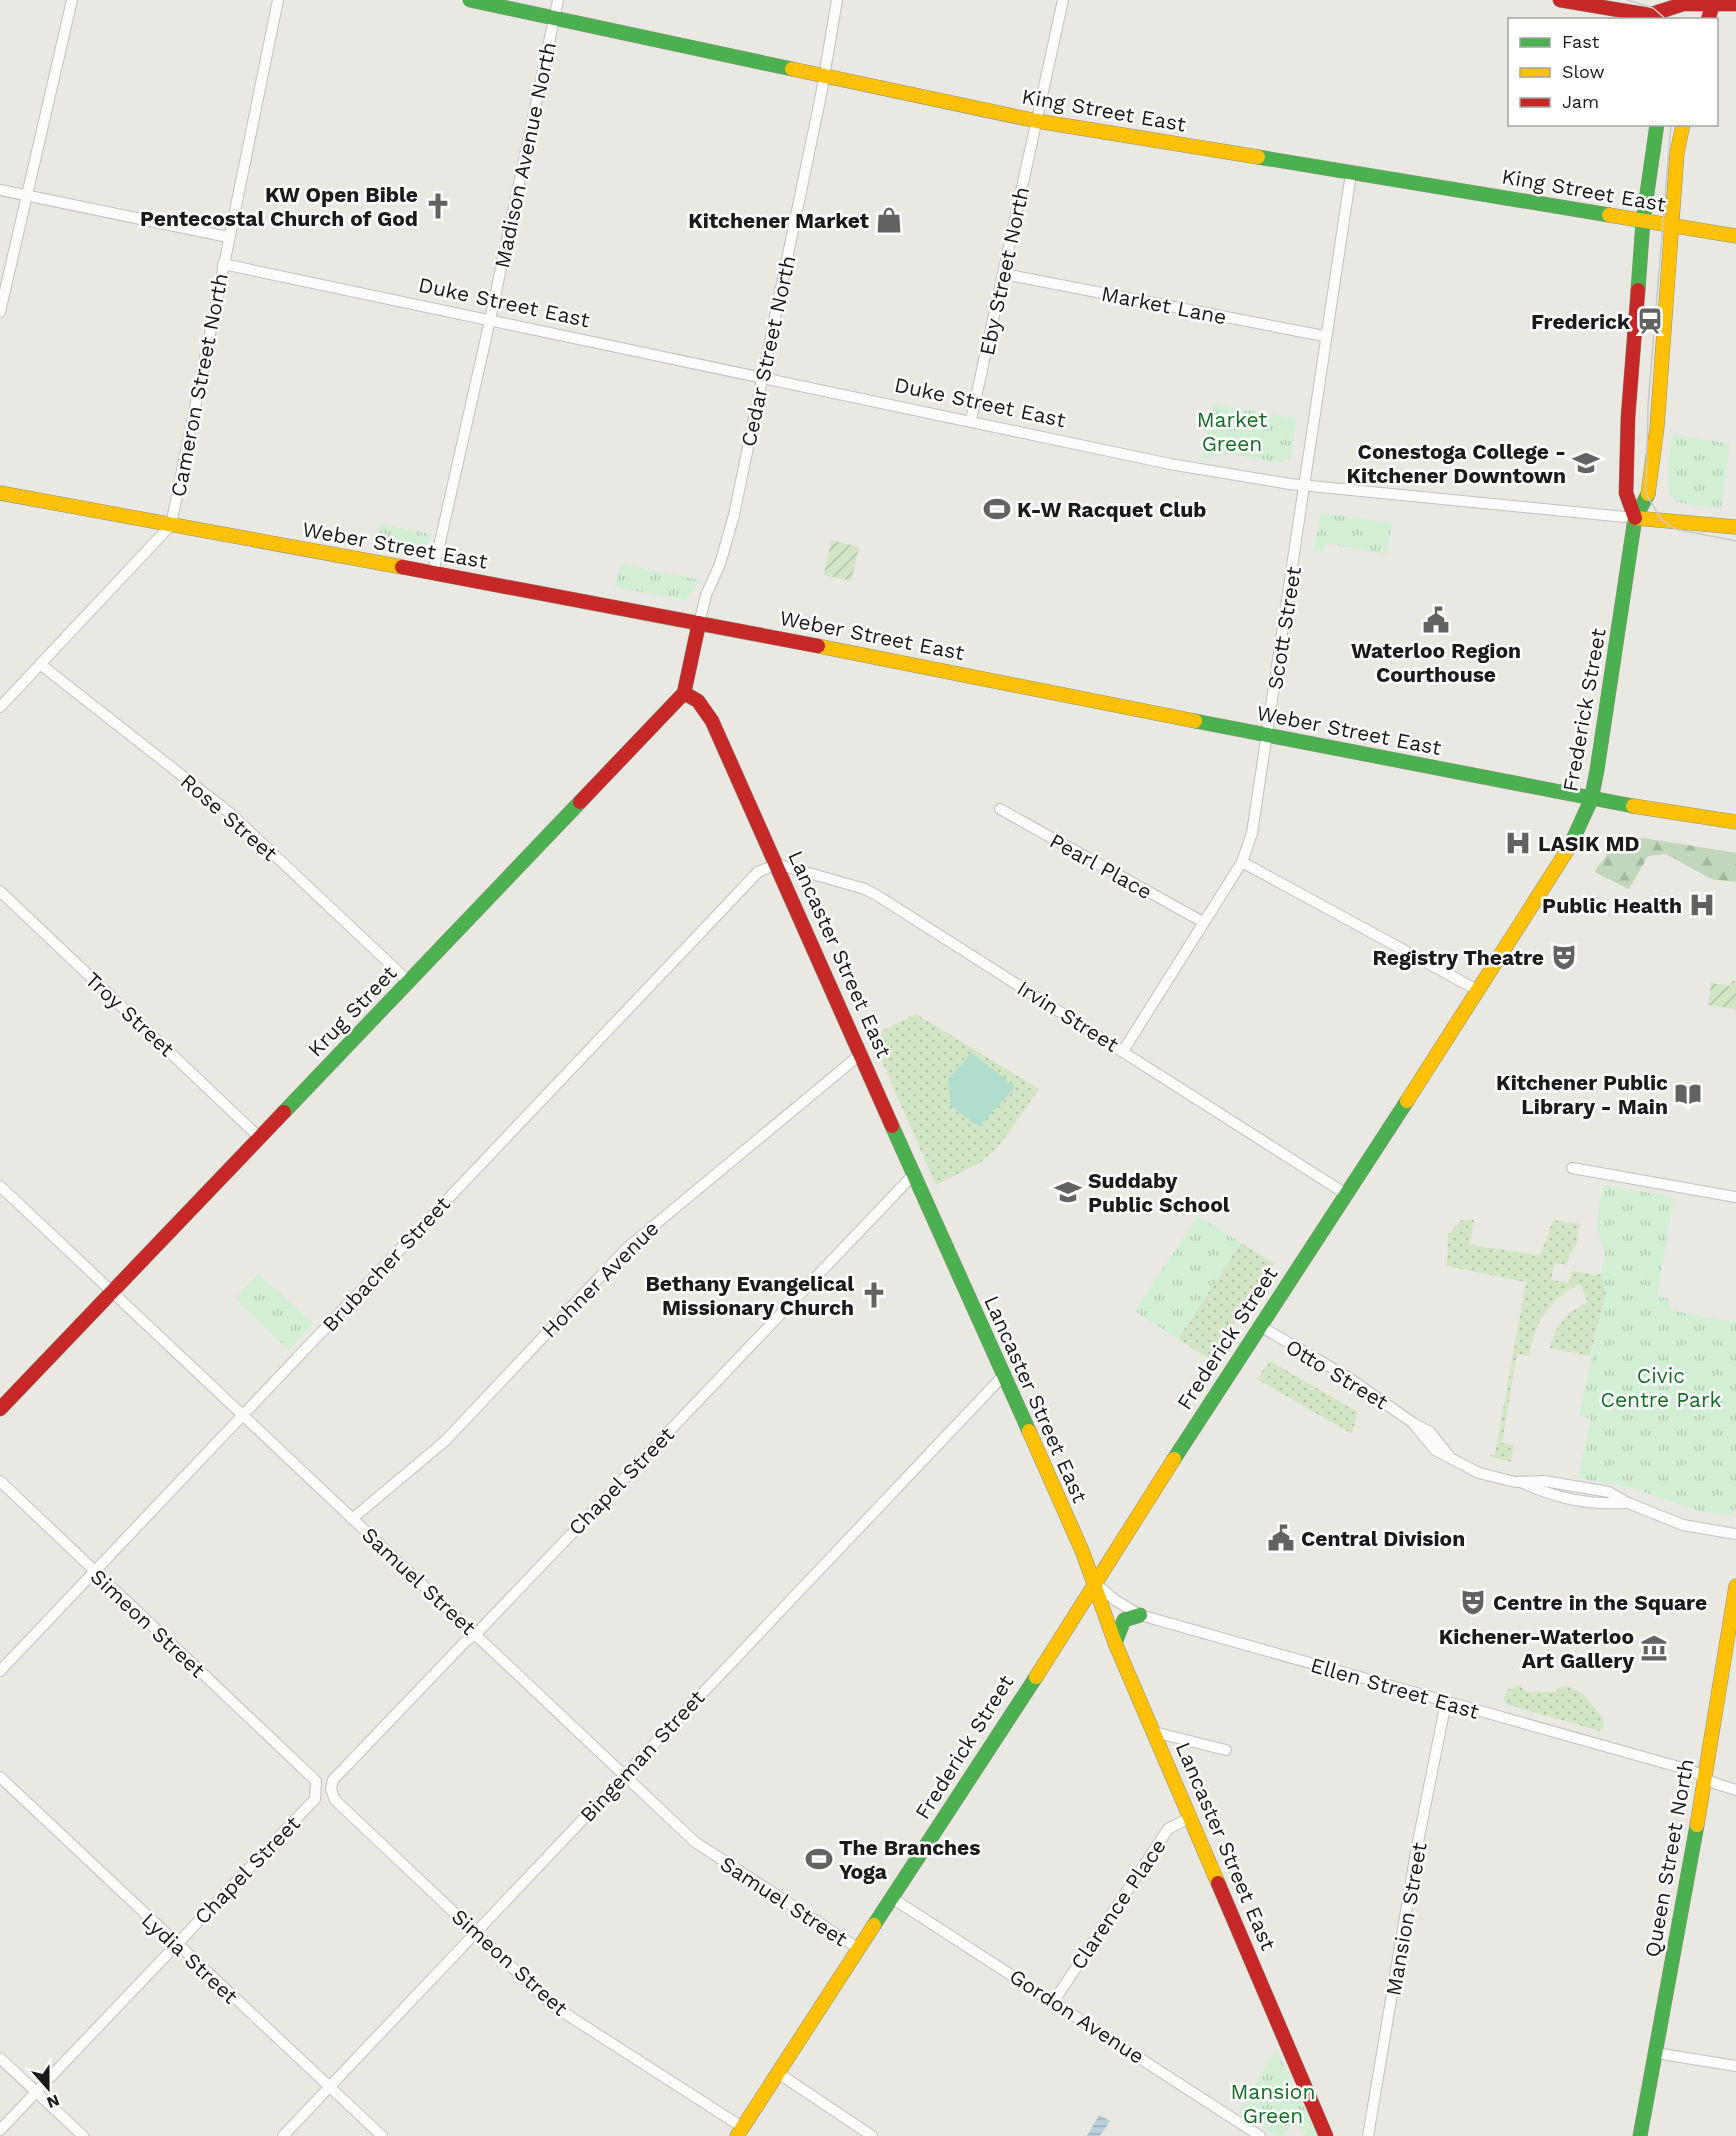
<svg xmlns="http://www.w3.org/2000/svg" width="1736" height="2136" viewBox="0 0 1736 2136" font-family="'Work Sans',sans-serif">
<defs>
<pattern id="grass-dots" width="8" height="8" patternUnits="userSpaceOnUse" patternTransform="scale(1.5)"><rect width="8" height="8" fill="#d2e5c4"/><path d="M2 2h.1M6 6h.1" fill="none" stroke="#b4c4a8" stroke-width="1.8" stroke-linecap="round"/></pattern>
<pattern id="forest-firs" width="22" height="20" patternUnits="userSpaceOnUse" patternTransform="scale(1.5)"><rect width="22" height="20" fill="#c1d6ba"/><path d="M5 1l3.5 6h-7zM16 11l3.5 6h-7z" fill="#a5b79f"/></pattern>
<pattern id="park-tufts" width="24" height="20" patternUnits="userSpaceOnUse" patternTransform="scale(1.5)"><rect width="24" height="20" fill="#d2eed5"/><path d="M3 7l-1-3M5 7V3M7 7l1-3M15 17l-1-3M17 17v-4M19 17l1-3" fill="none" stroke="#b4ccb6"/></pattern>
<pattern id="garden-furrows" width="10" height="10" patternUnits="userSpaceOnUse" patternTransform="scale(1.5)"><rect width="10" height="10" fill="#d2e5c4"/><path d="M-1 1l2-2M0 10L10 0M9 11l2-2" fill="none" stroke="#b4c4a8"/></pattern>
<pattern id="water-rules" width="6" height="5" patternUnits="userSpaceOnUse" patternTransform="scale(1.5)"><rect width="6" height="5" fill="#b9cfda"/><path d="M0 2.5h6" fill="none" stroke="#9eb1ba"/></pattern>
</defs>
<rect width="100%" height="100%" fill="#e9e8e3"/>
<g fill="url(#grass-dots)">
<polygon points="916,1014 1039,1089 998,1147 981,1162 936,1185 871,1036"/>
<path d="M1462,1220H1474L1470,1245L1537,1255L1541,1254L1553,1220L1580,1224L1576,1246H1574L1572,1254H1569L1567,1265L1554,1263L1551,1280L1569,1283L1572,1271L1596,1275L1601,1274L1606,1294L1590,1356L1550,1348C1555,1325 1567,1312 1588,1302L1580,1284C1549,1298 1534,1324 1529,1356L1517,1354L1502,1443L1514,1445L1511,1462L1489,1456L1495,1454L1526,1282L1447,1266L1448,1235Z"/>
<polygon points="1241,1243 1274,1263 1212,1360 1178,1339"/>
<polygon points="1270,1361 1358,1412 1352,1434 1257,1379"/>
<polygon points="1520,1685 1526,1692 1555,1692 1560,1687 1568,1686 1583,1694 1603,1718 1604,1725 1600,1731 1506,1704 1504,1699 1507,1690"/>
</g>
<polygon fill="url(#forest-firs)" points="1644,838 1736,853 1736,882 1711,879 1666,854 1648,856 1629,889 1594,872 1618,840"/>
<g fill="url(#park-tufts)">
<polygon points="1213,404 1296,419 1291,458 1280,463 1230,454 1202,459"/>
<polygon points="1673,434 1730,444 1721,509 1676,502 1670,496 1667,470"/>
<polygon points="1321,513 1392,523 1387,554 1325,543 1323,552 1313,551"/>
<polygon points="379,524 431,534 429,543 417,550 376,543"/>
<polygon points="621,564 700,580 686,600 615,587"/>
<polygon points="1603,1185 1674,1197 1657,1297 1670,1299 1668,1310 1736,1322 1736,1508 1731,1515 1699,1511 1632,1488 1578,1478 1591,1418 1579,1416 1606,1294 1601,1274 1605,1252 1596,1226"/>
<polygon points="1198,1216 1241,1243 1178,1339 1135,1311"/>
<polygon points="258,1274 313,1323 289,1350 235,1299"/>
<polygon points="1276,2050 1315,2130 1317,2136 1304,2136 1306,2133 1293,2124 1282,2136 1275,2135 1239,2112"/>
</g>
<g fill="url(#garden-furrows)">
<polygon points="831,540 859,547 851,581 824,575"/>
<polygon points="1732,981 1736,981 1736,1009 1708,1005 1711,983 1731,986"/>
</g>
<polygon fill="#b1ddcf" points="972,1053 1015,1087 979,1127 951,1106 948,1079"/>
<polygon fill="url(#water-rules)" points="1099,2115 1110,2121 1100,2136 1087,2136"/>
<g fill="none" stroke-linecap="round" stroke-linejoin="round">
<g stroke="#c1c1bf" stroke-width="12">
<g id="street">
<polyline points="0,190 228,237"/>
<polyline points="223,264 1170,464 1290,484 1635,518"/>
<polyline points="1004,274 1324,336"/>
<polyline points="0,312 72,0"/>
<polyline points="971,420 1063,0"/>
<polyline points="433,573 490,320 558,0"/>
<polyline points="699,623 706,595 720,564 734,515 821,95 837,0"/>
<polyline points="40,664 231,814 408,981"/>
<polyline points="0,707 171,525 278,0"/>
<polyline points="1000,809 1203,922"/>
<polyline points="1242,862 1479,991"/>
<polyline points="0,891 260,1138"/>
<polyline points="1123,1051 1242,862 1252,833 1351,173"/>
<polyline points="1572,1168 1736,1197"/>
<polyline points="0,1186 695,1842 859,1949"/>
<polyline points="1260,1326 1349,1378 1413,1423 1430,1432 1450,1457"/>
<polyline points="1413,1423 1435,1450 1479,1473 1515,1482 1544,1481 1609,1492 1628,1503 1683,1525 1736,1534"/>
<polyline points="0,1481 316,1781 315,1799 0,2130"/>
<path d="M1523,1483C1558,1499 1589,1505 1627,1503"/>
<polyline points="352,1519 445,1441 628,1247 862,1053"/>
<polyline points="1095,1583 1115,1600 1140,1615 1693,1771 1714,1783 1736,1790"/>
<polyline points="0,1671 758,872 777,864 865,889 878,896 1346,1194"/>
<polyline points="1154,1732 1226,1750"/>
<polyline points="0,1777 382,2136"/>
<polyline points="892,1898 1260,2136"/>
<polyline points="1054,2001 1168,1829 1191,1817"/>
<polyline points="1656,2053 1736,2066"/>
<polyline points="0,2058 83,2136"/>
<polyline points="778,2073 872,2136"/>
<polyline points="742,2127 552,2005 335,1800 331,1789 333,1780 465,1642 476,1634 914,1174"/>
<polyline points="283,2136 1002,1377"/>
<polyline points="1368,2136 1416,1852 1446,1702"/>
</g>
</g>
<g stroke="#8d917d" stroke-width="15">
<g id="fast">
<polyline points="470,0 792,69"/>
<polyline points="1258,157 1609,215"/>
<polyline points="1638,290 1643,221 1657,124"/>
<polyline points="1195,721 1633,806"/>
<polyline points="1570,846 1591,800 1597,770 1635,518 1648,494"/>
<polyline points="284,1112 580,802"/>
<polyline points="892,1126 1029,1431"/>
<polyline points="1174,1459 1407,1101"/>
<polyline points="1115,1643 1124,1620 1140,1615"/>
<polyline points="874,1925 1036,1677"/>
<polyline points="1640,2136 1697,1825"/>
</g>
</g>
<g stroke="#8d917d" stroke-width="15">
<g id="slow">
<polyline points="792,69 1037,121 1258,157"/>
<polyline points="1609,215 1736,236"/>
<polyline points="0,493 402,567"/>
<polyline points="1648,494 1657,427 1677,153 1683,124"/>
<polyline points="1635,518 1736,527"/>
<polyline points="818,646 1195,721"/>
<polyline points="1633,806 1736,822"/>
<polyline points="1407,1101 1570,846"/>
<polyline points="1029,1431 1083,1553 1115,1643 1218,1883"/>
<polyline points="1036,1677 1174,1459"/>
<polyline points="1697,1825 1736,1586"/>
<polyline points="737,2136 874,1925"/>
</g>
</g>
<g stroke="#8d917d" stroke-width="15">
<g id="jam">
<polyline points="1560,0 1649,15 1683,4 1736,4"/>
<polyline points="1708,20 1714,0"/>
<polyline points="1635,518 1626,493 1628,417 1638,290"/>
<polyline points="402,567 818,646"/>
<polyline points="684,693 698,701 712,721 892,1126"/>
<polyline points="580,802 684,693 699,623"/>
<polyline points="0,1409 284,1112"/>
<polyline points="1218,1883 1326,2136"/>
</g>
</g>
<use href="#street" stroke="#fcfcfb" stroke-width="10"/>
<use href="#fast" stroke="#4caf50" stroke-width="14"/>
<use href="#slow" stroke="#ffc107" stroke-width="14"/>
<use href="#jam" stroke="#c62828" stroke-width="14"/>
<g stroke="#c9c9c8" stroke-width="1.5">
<polyline points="1627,0 1653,8 1667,20"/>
<polyline points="1671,124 1648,406 1646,494 1661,519 1675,529 1736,541"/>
</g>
</g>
<defs>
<g id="church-bare" transform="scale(2.07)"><path d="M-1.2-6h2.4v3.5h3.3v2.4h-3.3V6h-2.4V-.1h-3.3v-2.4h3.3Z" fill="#626260" stroke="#fff" stroke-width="2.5" paint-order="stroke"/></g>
<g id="shop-bare" transform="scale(2.07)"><path d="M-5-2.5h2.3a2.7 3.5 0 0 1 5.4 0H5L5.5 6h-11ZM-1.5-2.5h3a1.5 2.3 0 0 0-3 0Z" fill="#626260" stroke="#fff" stroke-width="2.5" paint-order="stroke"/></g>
<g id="station-bare" transform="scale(2.07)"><path d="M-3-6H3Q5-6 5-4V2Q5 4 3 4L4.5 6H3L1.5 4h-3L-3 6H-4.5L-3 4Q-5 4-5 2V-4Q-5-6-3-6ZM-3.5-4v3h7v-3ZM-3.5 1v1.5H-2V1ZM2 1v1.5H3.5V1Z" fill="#626260" stroke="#fff" stroke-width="2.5" paint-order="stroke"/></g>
<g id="university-bare" transform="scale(2.07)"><path d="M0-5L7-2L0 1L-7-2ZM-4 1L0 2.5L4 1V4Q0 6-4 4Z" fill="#626260" stroke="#fff" stroke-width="2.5" paint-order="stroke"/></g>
<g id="stadium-bare" transform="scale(2.07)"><path d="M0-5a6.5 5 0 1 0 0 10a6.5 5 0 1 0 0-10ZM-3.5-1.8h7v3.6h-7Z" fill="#626260" stroke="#fff" stroke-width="2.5" paint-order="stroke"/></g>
<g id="civic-bare" transform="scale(2.07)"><path d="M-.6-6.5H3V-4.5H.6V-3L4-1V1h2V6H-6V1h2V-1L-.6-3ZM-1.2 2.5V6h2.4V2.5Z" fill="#626260" stroke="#fff" stroke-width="2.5" paint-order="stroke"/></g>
<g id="hospital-bare" transform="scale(2.07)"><path d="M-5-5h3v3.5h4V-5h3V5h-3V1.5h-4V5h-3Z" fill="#626260" stroke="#fff" stroke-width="2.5" paint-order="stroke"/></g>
<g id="theatre-bare" transform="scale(2.07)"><path d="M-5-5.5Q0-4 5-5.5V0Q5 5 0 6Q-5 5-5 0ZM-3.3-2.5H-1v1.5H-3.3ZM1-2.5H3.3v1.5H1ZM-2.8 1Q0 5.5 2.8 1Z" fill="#626260" stroke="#fff" stroke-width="2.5" paint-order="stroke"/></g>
<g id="library-bare" transform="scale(2.07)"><path d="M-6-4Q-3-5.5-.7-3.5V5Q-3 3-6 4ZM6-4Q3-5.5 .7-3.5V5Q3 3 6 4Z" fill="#626260" stroke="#fff" stroke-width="2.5" paint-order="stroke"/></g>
<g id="school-bare" transform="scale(2.07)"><path d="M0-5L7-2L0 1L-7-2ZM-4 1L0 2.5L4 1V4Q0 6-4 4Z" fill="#626260" stroke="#fff" stroke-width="2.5" paint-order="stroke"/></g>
<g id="museum-bare" transform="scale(2.07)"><path d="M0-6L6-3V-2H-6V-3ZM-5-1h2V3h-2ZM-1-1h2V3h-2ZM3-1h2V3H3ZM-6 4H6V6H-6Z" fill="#626260" stroke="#fff" stroke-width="2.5" paint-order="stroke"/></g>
</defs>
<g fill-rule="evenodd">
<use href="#church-bare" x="438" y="206"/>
<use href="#shop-bare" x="889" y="220"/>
<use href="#station-bare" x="1650" y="321"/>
<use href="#university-bare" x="1586" y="463"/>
<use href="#stadium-bare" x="997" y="509"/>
<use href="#civic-bare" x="1436" y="620"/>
<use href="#hospital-bare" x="1518" y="843"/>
<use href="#hospital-bare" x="1702" y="905"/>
<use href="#theatre-bare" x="1564" y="957"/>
<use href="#library-bare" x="1688" y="1094"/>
<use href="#school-bare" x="1068" y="1192"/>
<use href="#church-bare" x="874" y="1295"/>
<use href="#civic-bare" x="1281" y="1538"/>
<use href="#theatre-bare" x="1473" y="1602"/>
<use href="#museum-bare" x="1654" y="1648"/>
<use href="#stadium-bare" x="819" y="1859"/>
</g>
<g text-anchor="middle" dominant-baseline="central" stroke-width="5" stroke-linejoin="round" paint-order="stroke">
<g font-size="21" fill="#1a1a1a" stroke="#fff">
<text transform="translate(1104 110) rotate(10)">King Street East</text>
<text transform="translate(525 155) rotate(-78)">Madison Avenue North</text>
<text transform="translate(1584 190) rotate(10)">King Street East</text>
<text transform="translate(1004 271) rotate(-78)">Eby Street North</text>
<text transform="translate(504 302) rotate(12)">Duke Street East</text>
<text transform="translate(1164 305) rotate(11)">Market Lane</text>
<text transform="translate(768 351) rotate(-78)">Cedar Street North</text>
<text transform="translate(199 385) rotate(-79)">Cameron Street North</text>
<text transform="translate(980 402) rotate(12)">Duke Street East</text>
<text transform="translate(395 545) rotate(10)">Weber Street East</text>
<text transform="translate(1284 628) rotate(-81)">Scott Street</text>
<text transform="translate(872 635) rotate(11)">Weber Street East</text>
<text transform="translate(1584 710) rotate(-80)">Frederick Street</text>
<text transform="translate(1349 730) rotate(11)">Weber Street East</text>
<text transform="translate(229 817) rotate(41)">Rose Street</text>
<text transform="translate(1101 866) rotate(29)">Pearl Place</text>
<text transform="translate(840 954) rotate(66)">Lancaster Street East</text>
<text transform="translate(352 1011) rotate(-46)">Krug Street</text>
<text transform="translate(130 1014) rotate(43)">Troy Street</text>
<text transform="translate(1068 1016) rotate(32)">Irvin Street</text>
<text transform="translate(386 1264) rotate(-47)">Brubacher Street</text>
<text transform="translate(600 1279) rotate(-45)">Hohner Avenue</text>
<text transform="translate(1227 1338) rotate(-57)">Frederick Street</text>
<text transform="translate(1337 1374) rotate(31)">Otto Street</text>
<text transform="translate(1036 1399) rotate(66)">Lancaster Street East</text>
<text transform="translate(621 1481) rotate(-46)">Chapel Street</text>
<text transform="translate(419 1581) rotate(43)">Samuel Street</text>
<text transform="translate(148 1623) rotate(43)">Simeon Street</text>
<text transform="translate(1395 1688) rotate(16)">Ellen Street East</text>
<text transform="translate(964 1747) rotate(-58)">Frederick Street</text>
<text transform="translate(642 1756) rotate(-47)">Bingeman Street</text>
<text transform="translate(1226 1846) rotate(67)">Lancaster Street East</text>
<text transform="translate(1669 1858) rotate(-80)">Queen Street North</text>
<text transform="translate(247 1870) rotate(-46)">Chapel Street</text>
<text transform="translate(784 1901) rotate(33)">Samuel Street</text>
<text transform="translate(1118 1904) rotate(-56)">Clarence Place</text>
<text transform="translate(1406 1919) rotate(-80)">Mansion Street</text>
<text transform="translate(190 1958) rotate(43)">Lydia Street</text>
<text transform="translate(510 1962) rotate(42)">Simeon Street</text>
<text transform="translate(1077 2016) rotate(33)">Gordon Avenue</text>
</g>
<g font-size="21" font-weight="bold" fill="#1a1a1a" stroke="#fff" text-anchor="end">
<text x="418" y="194">KW Open Bible<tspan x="418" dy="24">Pentecostal Church of God</tspan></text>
<text x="869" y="220">Kitchener Market</text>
<text x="1630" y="321">Frederick</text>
<text x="1566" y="451">Conestoga College -<tspan x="1566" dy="24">Kitchener Downtown</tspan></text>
<text x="1017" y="509" text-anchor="start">K-W Racquet Club</text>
<text x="1436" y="650" text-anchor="middle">Waterloo Region<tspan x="1436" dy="24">Courthouse</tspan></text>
<text x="1538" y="843" text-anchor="start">LASIK MD</text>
<text x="1682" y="905">Public Health</text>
<text x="1544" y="957">Registry Theatre</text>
<text x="1668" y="1082">Kitchener Public<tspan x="1668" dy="24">Library - Main</tspan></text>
<text x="1088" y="1180" text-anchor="start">Suddaby<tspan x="1088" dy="24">Public School</tspan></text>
<text x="854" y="1283">Bethany Evangelical<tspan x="854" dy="24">Missionary Church</tspan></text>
<text x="1301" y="1538" text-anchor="start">Central Division</text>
<text x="1493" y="1602" text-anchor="start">Centre in the Square</text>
<text x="1634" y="1636">Kichener-Waterloo<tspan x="1634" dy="24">Art Gallery</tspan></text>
<text x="839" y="1847" text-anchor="start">The Branches<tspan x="839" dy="24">Yoga</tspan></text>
</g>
<g font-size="21" fill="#146d26" stroke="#fff">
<text x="1232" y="419">Market<tspan x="1232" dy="24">Green</tspan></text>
<text x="1661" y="1375">Civic<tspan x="1661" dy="24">Centre Park</tspan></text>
<text x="1273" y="2091">Mansion<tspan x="1273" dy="24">Green</tspan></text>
</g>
</g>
<rect x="1508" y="18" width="210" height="108" fill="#ffffff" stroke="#a3a3a3" stroke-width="1.5"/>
<rect x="1520" y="38" width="30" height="9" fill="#4caf50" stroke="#a3a3a3" stroke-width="1.5"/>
<text x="1562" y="48" font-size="18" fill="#1a1a1a">Fast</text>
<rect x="1520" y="68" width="30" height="9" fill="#ffc107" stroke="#a3a3a3" stroke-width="1.5"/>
<text x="1562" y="78" font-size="18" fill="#1a1a1a">Slow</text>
<rect x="1520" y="98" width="30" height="9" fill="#c62828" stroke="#a3a3a3" stroke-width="1.5"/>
<text x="1562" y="108" font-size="18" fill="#1a1a1a">Jam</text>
<g transform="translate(48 2088) rotate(159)" stroke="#ffffff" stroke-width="4.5" paint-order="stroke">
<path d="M0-4.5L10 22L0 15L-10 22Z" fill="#1a1a1a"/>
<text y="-9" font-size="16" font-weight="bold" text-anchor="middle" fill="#1a1a1a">N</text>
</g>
</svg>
